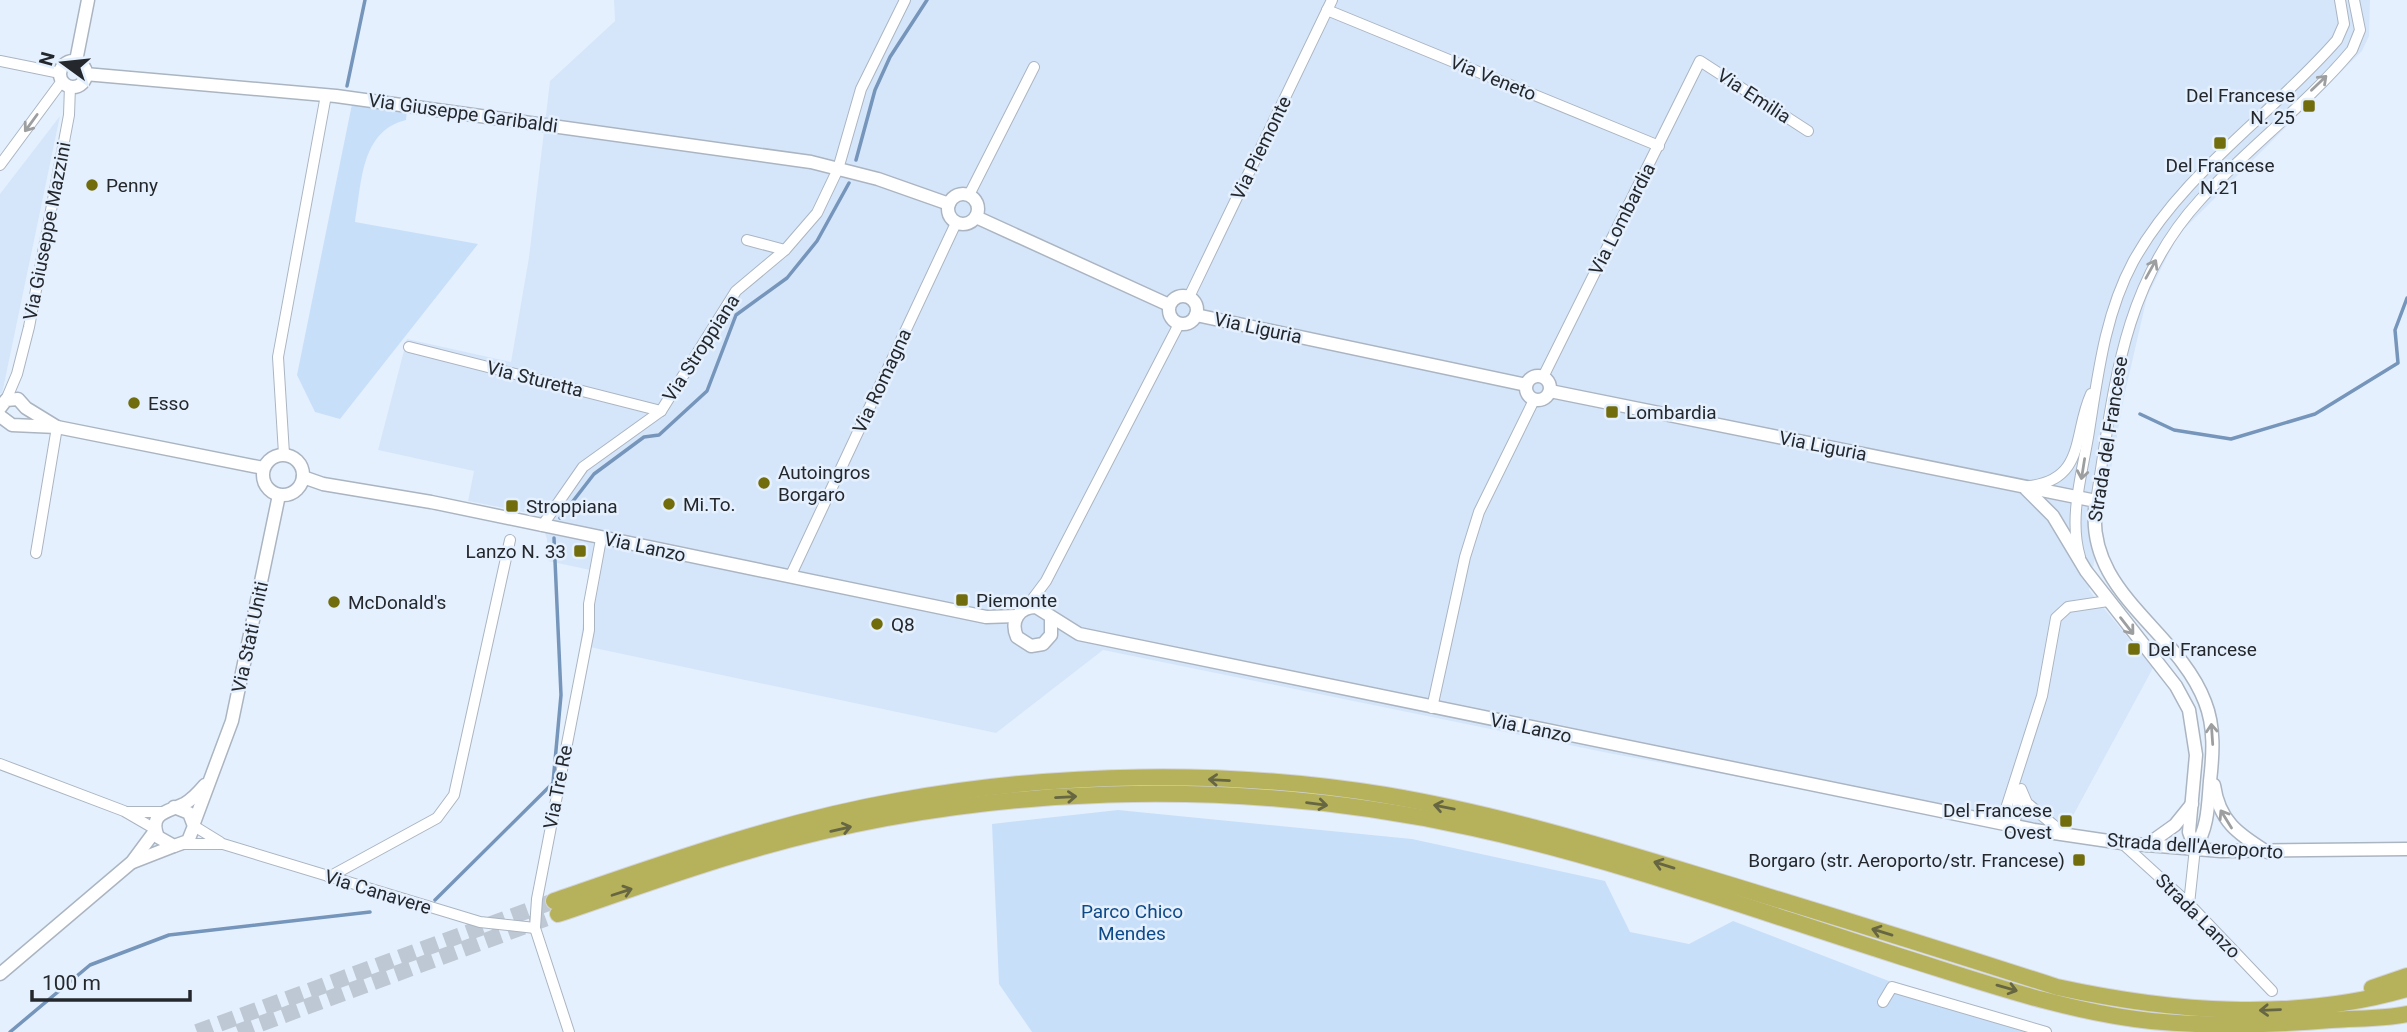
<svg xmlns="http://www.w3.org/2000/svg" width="2407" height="1032" viewBox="0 0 2407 1032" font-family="Roboto,sans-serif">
<rect width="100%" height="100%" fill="#e5f0fe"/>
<g fill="#d6e6fa">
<polygon points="614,0 2370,0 2369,36 2362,51 2178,235 2147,297 2124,397 2089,590 2153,668 2062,836 1608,753 1103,650 996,733 580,645 590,570 548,561 547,539 539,515 468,501 474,471 378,450 407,339 511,362 529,257 550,81 615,21"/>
<polygon points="60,116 2,394 0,393 0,194"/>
</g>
<g fill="#c8dffa">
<path d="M352,104L407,111L406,120C360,131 362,184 355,222L478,244L340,419L315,412L297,375Z"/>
<polygon points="1118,810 1412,839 1605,881 1630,932 1689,944 1733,921 1995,1022 2050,1032 1032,1032 999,984 992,824"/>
</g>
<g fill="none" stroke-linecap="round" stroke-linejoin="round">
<g stroke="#7695bb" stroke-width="3.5">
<polyline points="347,86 365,0"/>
<polyline points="856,160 875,90 890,57 927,0"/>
<polyline points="2140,414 2174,430 2231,439 2315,414 2398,363 2395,330 2407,298"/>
<polyline points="560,518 594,474 644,437 659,435 707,391 736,315 787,278 817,241 849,183"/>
<polyline points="435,900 553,783 561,695 554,538"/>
<polyline points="10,1032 90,965 169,935 370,912"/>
</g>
<g stroke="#bec8d4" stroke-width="16" stroke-dasharray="16 8" stroke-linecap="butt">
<polyline points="197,1032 554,901"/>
<polyline points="238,1032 558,914"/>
</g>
<g stroke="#abb5c2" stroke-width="12">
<g id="minor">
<polyline points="1327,10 1659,146"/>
<polyline points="0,61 60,73"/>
<polyline points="0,165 62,81"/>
<polyline points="969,195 1034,67"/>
<polyline points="747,240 785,250"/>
<polyline points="1189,297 1332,0"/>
<polyline points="409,347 661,411"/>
<polyline points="1543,377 1700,61 1808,131"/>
<polyline points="6,400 17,374 29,327 69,115 70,86"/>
<polyline points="284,454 278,357 326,95"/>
<path d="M2030,486C2086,479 2073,433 2091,394"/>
<path d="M2096,501C2114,391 2121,286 2200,200C2248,148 2307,104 2352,50L2360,30L2354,0"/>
<polyline points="542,526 583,467 661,411 736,291 785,250 817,213 838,169 861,89 905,0"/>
<polyline points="36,553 57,427"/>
<path d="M2080,557C2068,517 2083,471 2089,431C2098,374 2105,314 2133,262C2182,173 2271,116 2337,40L2344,24L2340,0"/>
<polyline points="790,577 956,223"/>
<polyline points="1025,609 1046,581 1179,324"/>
<polyline points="1432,708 1465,557 1479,512 1534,400"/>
<polyline points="0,764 124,811 155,829"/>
<polyline points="2021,789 2027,803 2062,832"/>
<polyline points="127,812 161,812"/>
<polyline points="2001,824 2042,696 2056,618 2068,607 2108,601"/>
<polyline points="194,826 220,842"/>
<polyline points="2014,827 2020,790"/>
<polyline points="2122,843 2189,904 2272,991"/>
<polyline points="184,844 223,844 480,922 535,928"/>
<polyline points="329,877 437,818 454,795 510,540"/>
<polyline points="2189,904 2195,848"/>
<polyline points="1883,1002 1892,987 2046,1032"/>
<polyline points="569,1032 535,928 537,899 589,630 589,604 601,539"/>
</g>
</g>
<g stroke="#abb5c2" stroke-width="15">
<g id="tertiary">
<polyline points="76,61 88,0"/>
<circle cx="73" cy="74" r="13"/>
<polyline points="85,74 336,96 811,162 878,179 949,204"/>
<circle cx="963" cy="209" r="15"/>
<polyline points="976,217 1169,305"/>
<circle cx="1183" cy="310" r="14"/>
<polyline points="1196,315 1526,385"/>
<circle cx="1538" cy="388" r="12"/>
<path d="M1550,391L2096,501C2082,592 2177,628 2205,702C2215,727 2213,755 2210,781C2208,806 2208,828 2195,848"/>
<polyline points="0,408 6,400 18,399 26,408 57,427"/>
<polyline points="0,416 12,425 57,427 263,468"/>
<circle cx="283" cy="475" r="20"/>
<polyline points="303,477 323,484 431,502 986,617 1017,616"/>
<polyline points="2026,489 2053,516 2086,571 2176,686 2189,710 2196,755 2189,832 2195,848"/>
<path d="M1051,618V635L1043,644L1031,646L1017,637C1010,621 1019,607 1036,607L1079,634L2034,830L2122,843L2221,851L2407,849"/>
<path d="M2214,785C2219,821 2238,834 2267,852"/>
<path d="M174,807L189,813L194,826L188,841L174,846L158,837C148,813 167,812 184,804C192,800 199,792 205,785"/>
<polyline points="194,823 232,721 279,495"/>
<polyline points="2147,845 2175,825 2192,804"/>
<polyline points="133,862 174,846"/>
<polyline points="0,974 132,862 155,831"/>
</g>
</g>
<g stroke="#d3d4d5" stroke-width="18">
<g id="trunk">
<path d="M554,901C667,862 779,822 897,801C1056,772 1225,769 1385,795C1492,813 1596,844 1701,876C1820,912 1939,949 2057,987C2172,1012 2293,1022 2407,989"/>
<path d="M558,914C621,893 684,869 748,851C980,783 1238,776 1473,828C1619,860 1760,912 1902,957C1982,982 2066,1012 2151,1021C2211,1027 2271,1025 2331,1020C2356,1018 2382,1019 2407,1014"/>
<polyline points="2372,988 2407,976"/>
</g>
</g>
<use href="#minor" stroke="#fff" stroke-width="10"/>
<use href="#tertiary" stroke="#fff" stroke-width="12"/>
<use href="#trunk" stroke="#b6b25c" stroke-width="16"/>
</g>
<defs><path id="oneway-shaft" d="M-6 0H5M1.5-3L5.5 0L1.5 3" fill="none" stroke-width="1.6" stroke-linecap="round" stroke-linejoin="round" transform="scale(1.75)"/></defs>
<g stroke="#9c9ea0">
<use href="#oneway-shaft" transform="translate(2319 83) rotate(-44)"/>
<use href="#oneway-shaft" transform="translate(31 123) rotate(126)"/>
<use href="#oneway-shaft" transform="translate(2151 269) rotate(-61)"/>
<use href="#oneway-shaft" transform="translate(2083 469) rotate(99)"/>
<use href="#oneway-shaft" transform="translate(2127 626) rotate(52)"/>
<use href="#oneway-shaft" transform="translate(2212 734) rotate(-94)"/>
<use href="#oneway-shaft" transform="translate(2226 819) rotate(-122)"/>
</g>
<g stroke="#666642">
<use href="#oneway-shaft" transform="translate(1219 780) rotate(-177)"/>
<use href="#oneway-shaft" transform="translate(1066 797) rotate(-3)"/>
<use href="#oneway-shaft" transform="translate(1317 804) rotate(7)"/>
<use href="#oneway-shaft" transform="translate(1444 807) rotate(-169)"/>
<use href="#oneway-shaft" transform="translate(841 829) rotate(-13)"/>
<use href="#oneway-shaft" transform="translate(1664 865) rotate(-163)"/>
<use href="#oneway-shaft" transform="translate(622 892) rotate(-18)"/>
<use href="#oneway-shaft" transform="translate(1882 932) rotate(-163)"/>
<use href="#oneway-shaft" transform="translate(2007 988) rotate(16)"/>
<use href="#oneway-shaft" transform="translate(2270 1010) rotate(178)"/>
</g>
<g fill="#716d0c" stroke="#e5f0fe" stroke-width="2.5">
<rect x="2302" y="99" width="14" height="14" rx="3.5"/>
<rect x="2213" y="136" width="14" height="14" rx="3.5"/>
<circle cx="92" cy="185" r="7"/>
<circle cx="134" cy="403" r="7"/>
<rect x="1605" y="405" width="14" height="14" rx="3.5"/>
<circle cx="764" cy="483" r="7"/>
<circle cx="669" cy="504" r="7"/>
<rect x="505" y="499" width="14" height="14" rx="3.5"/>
<rect x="573" y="544" width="14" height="14" rx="3.5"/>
<rect x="955" y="593" width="14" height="14" rx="3.5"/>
<circle cx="334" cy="602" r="7"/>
<circle cx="877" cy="624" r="7"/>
<rect x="2127" y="642" width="14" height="14" rx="3.5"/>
<rect x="2059" y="814" width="14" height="14" rx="3.5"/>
<rect x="2072" y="853" width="14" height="14" rx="3.5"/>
</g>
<g text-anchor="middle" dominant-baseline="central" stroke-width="5" stroke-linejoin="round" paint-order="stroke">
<g font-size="19" fill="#24282d" stroke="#e5f0fe">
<text transform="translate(1493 78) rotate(22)">Via Veneto</text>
<text transform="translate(1754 96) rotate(33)">Via Emilia</text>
<text transform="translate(463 113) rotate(8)">Via Giuseppe Garibaldi</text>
<text transform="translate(1261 148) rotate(-64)">Via Piemonte</text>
<text transform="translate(1622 219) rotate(-63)">Via Lombardia</text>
<text transform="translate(47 231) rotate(-79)">Via Giuseppe Mazzini</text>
<text transform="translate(1258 328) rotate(12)">Via Liguria</text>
<text transform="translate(701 348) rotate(-57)">Via Stroppiana</text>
<text transform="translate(535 379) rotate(14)">Via Sturetta</text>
<text transform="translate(882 381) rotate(-65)">Via Romagna</text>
<text transform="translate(2108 439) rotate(-81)">Strada del Francese</text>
<text transform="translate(1823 446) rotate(11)">Via Liguria</text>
<text transform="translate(645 547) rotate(12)">Via Lanzo</text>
<text transform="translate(250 637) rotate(-78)">Via Stati Uniti</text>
<text transform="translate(1531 728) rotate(12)">Via Lanzo</text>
<text transform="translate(558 787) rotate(-79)">Via Tre Re</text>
<text transform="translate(2195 846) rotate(4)">Strada dell'Aeroporto</text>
<text transform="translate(378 892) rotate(17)">Via Canavere</text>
<text transform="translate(2198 916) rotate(45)">Strada Lanzo</text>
</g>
<g font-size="19" fill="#24282d" stroke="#e5f0fe" text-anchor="start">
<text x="2295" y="95" text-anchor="end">Del Francese<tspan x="2295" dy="22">N. 25</tspan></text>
<text x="2220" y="165" text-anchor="middle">Del Francese<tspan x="2220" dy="22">N.21</tspan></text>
<text x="106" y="185">Penny</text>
<text x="148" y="403">Esso</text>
<text x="1626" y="412">Lombardia</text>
<text x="778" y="472">Autoingros<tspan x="778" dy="22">Borgaro</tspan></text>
<text x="683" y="504">Mi.To.</text>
<text x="526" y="506">Stroppiana</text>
<text x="566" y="551" text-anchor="end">Lanzo N. 33</text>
<text x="976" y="600">Piemonte</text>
<text x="348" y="602">McDonald's</text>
<text x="891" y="624">Q8</text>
<text x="2148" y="649">Del Francese</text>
<text x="2052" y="810" text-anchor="end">Del Francese<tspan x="2052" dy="22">Ovest</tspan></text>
<text x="2065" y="860" text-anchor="end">Borgaro (str. Aeroporto/str. Francese)</text>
</g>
<g font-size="19" fill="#0e4a87" stroke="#e5f0fe">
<text x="1132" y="911">Parco Chico<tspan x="1132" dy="22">Mendes</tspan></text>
</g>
</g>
<g transform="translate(63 63) rotate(285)" stroke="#e5f0fe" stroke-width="5" paint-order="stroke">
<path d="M0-5L12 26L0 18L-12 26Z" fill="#24282d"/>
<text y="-10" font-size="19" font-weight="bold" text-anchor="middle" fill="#24282d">N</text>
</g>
<path d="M32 990v10h158v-10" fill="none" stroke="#24282d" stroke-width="3.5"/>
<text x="42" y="990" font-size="21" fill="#24282d" stroke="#e5f0fe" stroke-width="5" paint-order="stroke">100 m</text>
</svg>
